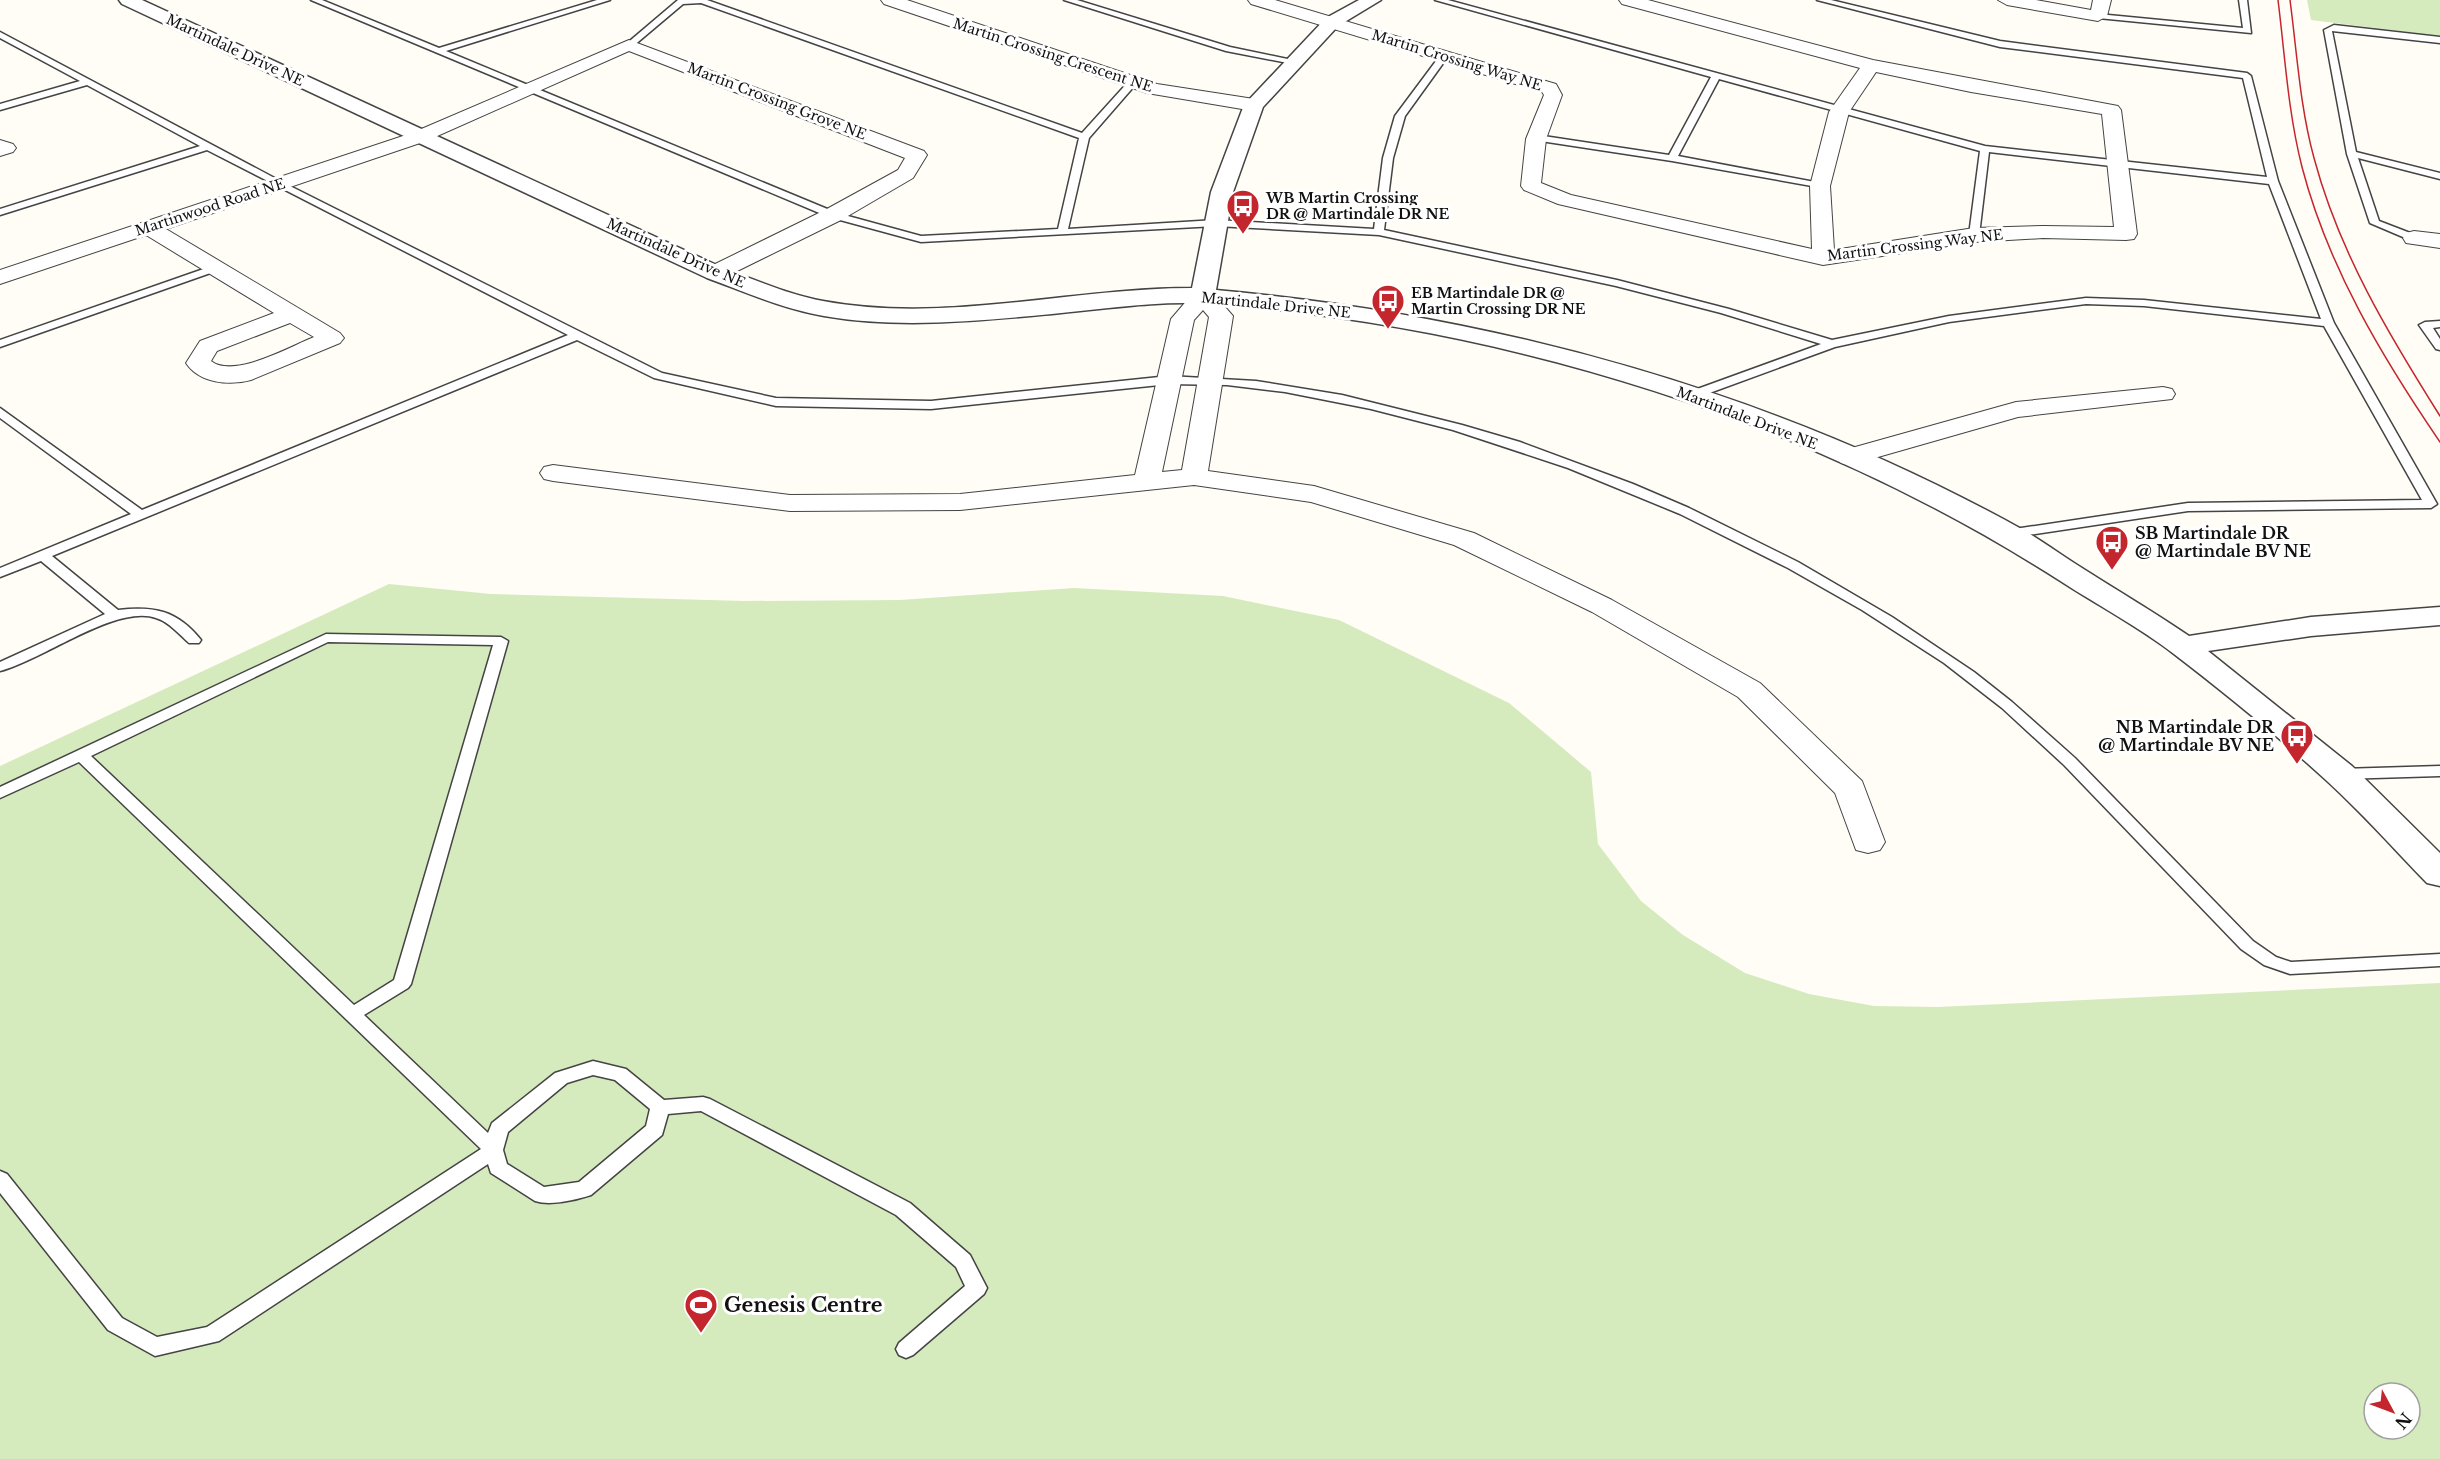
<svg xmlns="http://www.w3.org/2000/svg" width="2440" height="1459" viewBox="0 0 2440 1459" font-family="'Libre Baskerville',serif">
<rect width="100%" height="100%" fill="#fffdf5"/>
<g fill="#d5ebbd" fill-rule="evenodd">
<polygon points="2307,0 2440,0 2440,36 2311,20"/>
<path d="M389,584L491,594L744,601L900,600L1074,588L1223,596L1339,620L1509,703L1591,772L1598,844L1641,901L1683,935L1745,973L1809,994L1874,1006L1938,1007L2440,983V1459H0V766ZM2374,1393H2410V1429H2374Z"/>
</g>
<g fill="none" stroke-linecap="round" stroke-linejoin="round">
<g stroke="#444" stroke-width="3">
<g id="service">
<polygon points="311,0 322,0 439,48 597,0 610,0 446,51 837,213 921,236 1058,229 1079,138 701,3 683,4 632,47 625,45 678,0 707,0 1082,133 1130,80 1136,80 1136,84 1089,138 1068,229 1216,220 1374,229 1383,158 1395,116 1442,53 1445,52 1449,55 1405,116 1393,158 1384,230 1617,280 1729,309 1832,340 1949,316 2086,298 2144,300 2321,319 2269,184 1989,152 1979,235 1974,238 1969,235 1980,151 1719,79 1678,156 1820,183 1825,186 1823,188 1672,161 1534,140 1534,136 1537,135 1669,155 1711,77 1435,0 1448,0 1985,146 2267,177 2243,78 2000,47 1817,0 1831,0 2000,41 2247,73 2251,76 2278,181 2334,323 2437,504 2431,508 2188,511 2008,538 2001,534 2008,530 2188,503 2422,500 2324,326 2144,306 2086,304 1949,322 1835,347 1693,399 1687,395 1689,392 1821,344 1721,313 1616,286 1379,235 1216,226 921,242 829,217"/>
<polygon points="1064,0 1077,0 1230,47 1297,61 1293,64 1226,51"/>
<polygon points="2239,0 2247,0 2251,33 2098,18 2094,16 2098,14 2243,28"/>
<polygon points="2334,25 2440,37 2440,43 2332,31 2356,152 2440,173 2440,179 2358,158 2379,221 2418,236 2418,240 2410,240 2370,223 2347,154 2324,30"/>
<path d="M0,32L282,182L662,373L776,398L931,401L1169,376L1256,381L1342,395L1462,425L1520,442L1633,484L1689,508L1798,562L1892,617L1974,672L2012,702L2075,758L2253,941L2276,957L2291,962L2440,954V966L2290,974L2264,965L2241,949L2064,765L2002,708L1944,663L1862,610L1788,568L1680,514L1568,468L1453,430L1371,409L1285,392L1227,385L1169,384L931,409L776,406L654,378L577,340L52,556L118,610C154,606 177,610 201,640L199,643H189C179,634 169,622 156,618C116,604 41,661 0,671V662L105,614L41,561L0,577V568L131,514L0,418V408L142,510L568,335L207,150L0,215V209L200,146L87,85L0,110V104L80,81L0,38Z"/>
<polygon points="215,265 219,266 219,270 0,347 0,340"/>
<polygon points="2440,321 2440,327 2433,328 2440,339 2440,350 2436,349 2419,325 2425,322"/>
<path d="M326,634L501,637L508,641L411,984L408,988L364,1015L488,1133L492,1123L555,1073L593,1061L626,1069L664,1100L703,1097L710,1099L910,1203L970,1255L987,1288L984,1294L913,1355L906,1358L899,1355L896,1349L899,1343L965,1286L956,1267L896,1215L701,1111L668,1114L662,1135L591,1195C576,1200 550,1206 535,1201L491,1173L488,1164L219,1341L155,1356L108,1330L0,1193V1171L7,1174L122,1318L157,1337L207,1327L481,1149L79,762L0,798V787ZM328,642L493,645L394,980L354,1005L91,756ZM593,1075L615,1080L650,1109L646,1126L579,1182L544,1187L507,1164L503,1150L508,1132L567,1083Z"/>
<polygon points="2440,766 2440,776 2341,779 2333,774 2341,769"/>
</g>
</g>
<g stroke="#444" stroke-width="2">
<g id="minor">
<polygon points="881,0 907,0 1157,84 1254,99 1264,105 1254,111 1147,93 884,4"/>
<path d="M1248,0H1275L1556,84L1562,95L1546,139L1541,183L1571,195L1812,249L1810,186L1829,112L1860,68L1622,4L1619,0H1648L1873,60L2118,106L2121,110L2137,234L2134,239L2126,240L2043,238L1974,242L1823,265L1558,204L1524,190L1521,186L1526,139L1544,95L1542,92L1251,4ZM1876,72L1971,92L2102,114L2114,227L2043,226L1974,228L1834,250L1830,186L1849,112Z"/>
<polygon points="1998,0 2036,0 2091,10 2093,0 2111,0 2107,16 2098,21 2007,5"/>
<path d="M629,40L924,151L927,155L913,178L841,220L723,278H707L704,273L707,268L825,210L898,170L905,158L629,51L426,141L166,229L340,333L344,338L340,343L251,380C229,386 199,383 186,363L200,341L274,313L146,235L0,284V270L412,133ZM290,323L314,337C289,347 234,379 211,361L217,351Z"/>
<polygon points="0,140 13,144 16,148 13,152 0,156"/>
<polygon points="2414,231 2440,234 2440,248 2406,243 2403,238 2406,233"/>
<path d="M1203,289L1211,291L1233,316L1208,471L1314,486L1474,533L1612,600L1760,683L1862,781L1885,842L1880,850L1868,853L1856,850L1835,793L1738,697L1592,612L1454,545L1311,502L1194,485L960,510L790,511L553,481L544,479L540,473L544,467L553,465L790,495L960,494L1135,475L1171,319L1195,291ZM1203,310L1209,317L1182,470L1162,472L1194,320Z"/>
<polygon points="2163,387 2172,389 2175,394 2172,399 2018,417 1850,465 1841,463 1837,457 1841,451 2016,402"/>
</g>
</g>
<g stroke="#444" stroke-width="3">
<path id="tertiary" d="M119,0H142L723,268C756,280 789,295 823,301C946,324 1070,288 1192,288L1211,192L1244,105L1326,18L1359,0H1381L1338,26L1263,107L1233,192L1216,290C1497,315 1778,393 2025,531C2045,543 2063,556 2082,568C2118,591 2154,612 2189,636L2311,617L2440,607V625L2311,636L2208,651L2352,766L2440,853V886L2427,883C2394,849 2362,813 2327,781C2279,737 2226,694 2174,654C2139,627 2099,606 2062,582C1810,420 1510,327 1212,304C1159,300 1105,309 1052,314C977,321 898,329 824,316C783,309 745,292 707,278L122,4Z"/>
</g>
<use href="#service" fill="#fff" fill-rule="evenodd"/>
<use href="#minor" fill="#fff" fill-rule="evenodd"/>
<use href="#tertiary" fill="#fff" fill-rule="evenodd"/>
<g stroke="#c4262e" stroke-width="1.5">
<path d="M2278,0C2285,56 2288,112 2302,167C2328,267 2382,357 2440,442"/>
<path d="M2290,0C2297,53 2300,107 2314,158C2339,252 2389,335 2440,416"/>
</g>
</g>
<defs>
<g id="bus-pin" transform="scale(1.725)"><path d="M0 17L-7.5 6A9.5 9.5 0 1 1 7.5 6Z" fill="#c4262e" stroke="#fff"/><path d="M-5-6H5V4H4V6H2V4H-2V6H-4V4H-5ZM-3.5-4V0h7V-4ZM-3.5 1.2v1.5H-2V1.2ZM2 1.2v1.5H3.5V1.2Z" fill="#fff"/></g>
<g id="stadium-pin" transform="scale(1.725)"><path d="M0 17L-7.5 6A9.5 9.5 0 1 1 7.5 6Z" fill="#c4262e" stroke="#fff"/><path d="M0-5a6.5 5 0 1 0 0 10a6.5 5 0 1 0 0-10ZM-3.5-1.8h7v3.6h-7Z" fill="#fff"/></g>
</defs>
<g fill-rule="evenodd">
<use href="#bus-pin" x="1243" y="206"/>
<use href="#bus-pin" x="1388" y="301"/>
<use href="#bus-pin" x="2112" y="542"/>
<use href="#bus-pin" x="2297" y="736"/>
<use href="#stadium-pin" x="701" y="1305"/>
</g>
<g text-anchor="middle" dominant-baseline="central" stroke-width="6" stroke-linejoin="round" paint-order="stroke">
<g font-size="14" fill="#111" stroke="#fff">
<text transform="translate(235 50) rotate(25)">Martindale Drive NE</text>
<text transform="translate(1053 55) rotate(18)">Martin Crossing Crescent NE</text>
<text transform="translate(1457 60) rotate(17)">Martin Crossing Way NE</text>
<text transform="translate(777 101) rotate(21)">Martin Crossing Grove NE</text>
<text transform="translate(210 207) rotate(-18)">Martinwood Road NE</text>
<text transform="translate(1915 245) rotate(-7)">Martin Crossing Way NE</text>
<text transform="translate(676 253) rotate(24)">Martindale Drive NE</text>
<text transform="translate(1276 305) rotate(6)">Martindale Drive NE</text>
<text transform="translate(1747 418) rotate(21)">Martindale Drive NE</text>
</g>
<g font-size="14" font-weight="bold" fill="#111" stroke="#fff" text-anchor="start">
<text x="1266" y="198">WB Martin Crossing<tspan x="1266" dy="16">DR @ Martindale DR NE</tspan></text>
<text x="1411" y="293">EB Martindale DR @<tspan x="1411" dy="16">Martin Crossing DR NE</tspan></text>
</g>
<g font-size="16" font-weight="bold" fill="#111" stroke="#fff" text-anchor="start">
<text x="2135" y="533">SB Martindale DR<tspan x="2135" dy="18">@ Martindale BV NE</tspan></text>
<text x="2274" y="727" text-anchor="end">NB Martindale DR<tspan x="2274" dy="18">@ Martindale BV NE</tspan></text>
</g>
<g font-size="20" font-weight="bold" fill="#111" stroke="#fff" text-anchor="start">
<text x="724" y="1305">Genesis Centre</text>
</g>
</g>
<g transform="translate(2392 1411) rotate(131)"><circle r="28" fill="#ffffff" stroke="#a0a0a0" stroke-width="1.5"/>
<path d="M0-4.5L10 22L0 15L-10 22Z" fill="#c4262e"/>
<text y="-9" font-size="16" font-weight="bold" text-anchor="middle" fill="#111111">N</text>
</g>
</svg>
